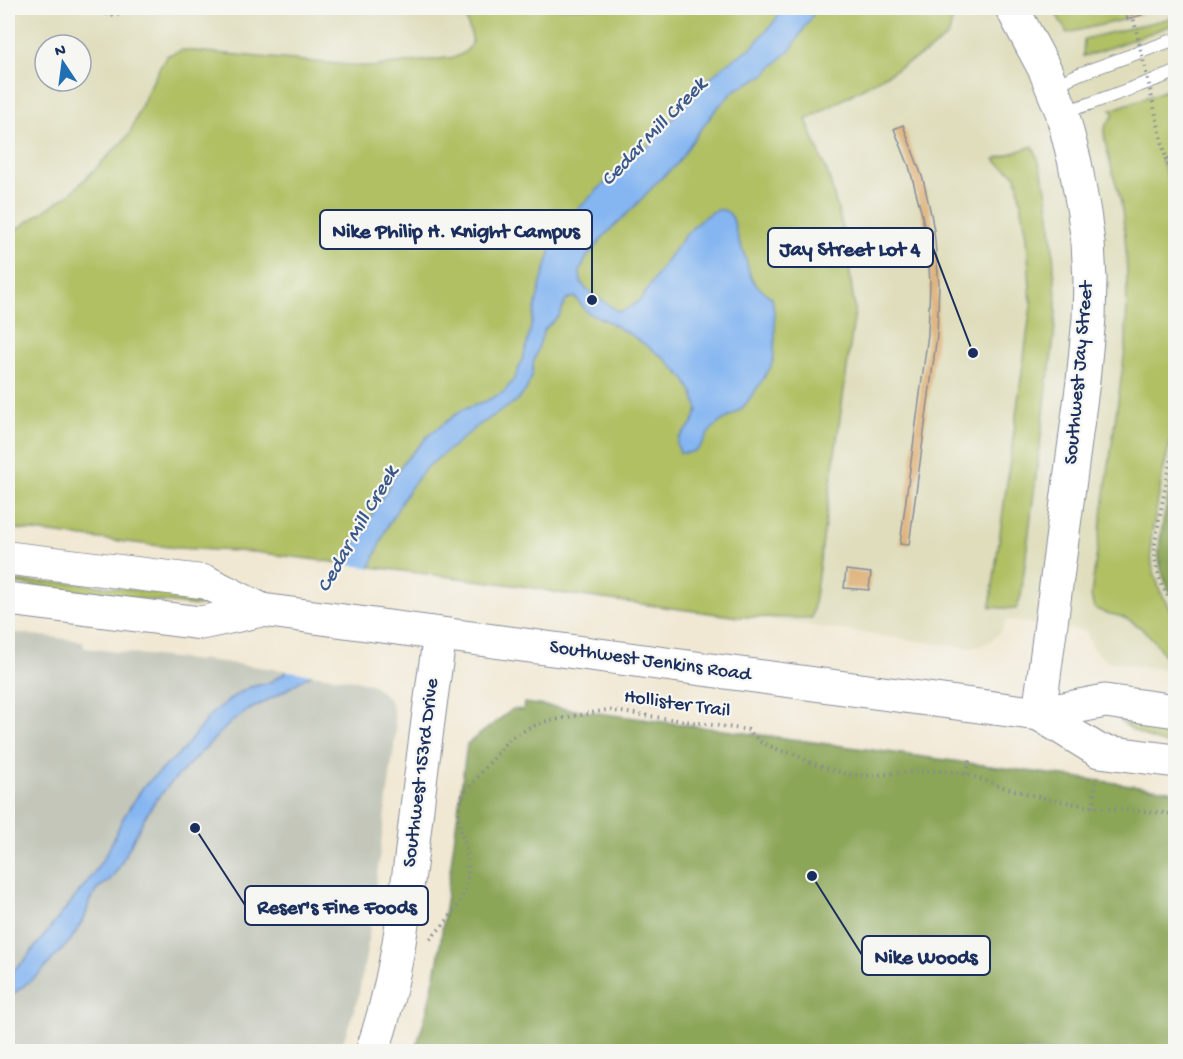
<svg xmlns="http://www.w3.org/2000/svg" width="1183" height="1059" viewBox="0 0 1183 1059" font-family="'Gochi Hand',sans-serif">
<rect width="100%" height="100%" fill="#f6f6f2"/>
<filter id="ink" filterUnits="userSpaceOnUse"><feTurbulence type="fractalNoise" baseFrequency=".0167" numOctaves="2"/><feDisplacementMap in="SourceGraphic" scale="12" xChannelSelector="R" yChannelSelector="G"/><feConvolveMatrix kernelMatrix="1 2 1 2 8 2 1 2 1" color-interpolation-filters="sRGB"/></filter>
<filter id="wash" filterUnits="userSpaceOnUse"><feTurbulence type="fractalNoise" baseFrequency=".008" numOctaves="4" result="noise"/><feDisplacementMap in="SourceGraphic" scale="24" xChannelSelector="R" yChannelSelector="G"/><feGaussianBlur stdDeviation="1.35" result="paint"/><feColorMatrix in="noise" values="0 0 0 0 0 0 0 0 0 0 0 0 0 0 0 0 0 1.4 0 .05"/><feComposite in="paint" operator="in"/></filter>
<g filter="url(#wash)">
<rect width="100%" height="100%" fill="#f1e8d3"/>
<path fill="#dfddbb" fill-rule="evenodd" d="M8,8H1175V671L1107,661L1093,649L1086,631L1007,620L1001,631L991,641L980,646L967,648L537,587L8,520ZM45,45H81V81H45Z"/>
<polygon fill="#c3c6b9" points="8,632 83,641 84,648 199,661 199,659 356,680 373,685 387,697 392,705 394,713 396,731 367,950 358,998 340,1051 8,1052"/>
<g fill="#b0c063" stroke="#667860" stroke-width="1.5">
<path d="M475,8H956L948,36L927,52L806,120L829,177L845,237L855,311L812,618L739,617L559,593L529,587L254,552L177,548L8,528V235L71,193L129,135L147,93L161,65L168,55L183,50L371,67L456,57C488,42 462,30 467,11Z"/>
<polygon points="1053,8 1125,8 1127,19 1067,33"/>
<polygon points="1175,17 1175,24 1092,54 1083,56 1084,39"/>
<path d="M1175,87V170L1171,157L1161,159L1175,196L1176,418L1163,472L1151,539V551L1152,565L1160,591L1175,616V672L1172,670C1160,646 1148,628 1122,617C1114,614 1102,614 1095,608C1092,605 1092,600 1091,595L1126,343C1127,296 1129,246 1120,199C1115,177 1106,155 1104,132L1106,125L1114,115L1111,110Z"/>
<path d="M1033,146C1049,184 1052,228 1054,269C1055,281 1056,293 1056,306C1056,329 1052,352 1049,375L1046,382L1047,388L1021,596L1016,609L990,607L1031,306L1027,236L1016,176C1010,168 1000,168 995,159Z"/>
<polygon points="8,581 78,583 201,598 203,602 201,605 198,606 8,583"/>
<path d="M1121,719L1175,727V746C1155,742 1138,735 1121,722Z"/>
</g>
<g fill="#8ca659" stroke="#546a5c" stroke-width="1.5">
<path d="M1172,480L1176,482L1175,601C1167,588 1160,573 1159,556C1158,536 1168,501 1172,480Z"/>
<polygon points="524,703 1175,791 1175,1051 415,1051 427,1011 438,961 467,744 513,709 523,710"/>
</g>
<path fill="#85b6f1" stroke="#5072a8" stroke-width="1.5" d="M783,8H817L791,49L764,75L735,90L718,107L695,137L677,164L658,181L636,205L605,235L587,257L580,271L581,282L586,289L619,312C628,309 635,305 642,298C651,284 711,182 732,217C735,222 735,230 737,235C739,242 743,249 745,257C748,264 748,273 752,279C756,287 766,293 772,298C775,316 776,332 774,349C774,353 774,359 772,363C771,369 749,400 744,406C735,416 723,418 714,427C700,440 705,454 680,453L677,444L679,438L692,424L698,410L693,393L684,378L664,358L631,335L605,320L588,313L575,297L567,299L559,316L544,330L533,364L532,376L526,390L517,401L479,425L426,468L408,491L387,527L358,597L312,674L279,694L249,710L230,723L170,784L155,801L145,817L118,869L109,881L98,888L89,902L86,915L71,940L40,973L8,998V975L23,962L92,876L107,853L123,818L143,787L183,750L210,715L234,696L250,687L268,683L284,674L308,640L336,586L349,553L402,464L430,434L462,410L486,401L504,392L515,378L525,352L541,283L553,243L564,225L577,210L622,166L648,146L702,85L727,63L751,48L774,22Z"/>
<polygon fill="#f1e8d3" points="342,564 373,568 361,598 332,653 315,675 283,670 306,638 333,585"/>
<g id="blocks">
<g fill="#dfb47e">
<polygon points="1125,8 1140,8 1142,15 1127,19"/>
<polygon points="903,125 923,179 931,214 934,231 939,284 937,335 909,545 900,544 928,334 930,283 928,249 922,215 909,166 894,129"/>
<polygon points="846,570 871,573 869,590 844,588"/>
</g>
</g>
</g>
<g filter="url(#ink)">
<use href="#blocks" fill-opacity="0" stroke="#868c98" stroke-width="1.5"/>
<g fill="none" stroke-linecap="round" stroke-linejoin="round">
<g stroke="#868c98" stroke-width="14">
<g id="lane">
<polyline points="1053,86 1079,74 1176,39"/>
<polyline points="1063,112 1089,104 1176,72"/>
</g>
</g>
<g stroke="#868c98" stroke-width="35">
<g id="secondary">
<polyline points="8,558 206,582 262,610 1039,714 1083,381 1089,318 1090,280 1088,243 1084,213 1075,163 1062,112 1045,70 1012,8"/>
<polyline points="8,599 201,623 262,610"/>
<polyline points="1176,711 1105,701 1039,714 1099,751 1176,761"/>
<path d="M372,1052C396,984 404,912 413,842C421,772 430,703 440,634"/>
</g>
</g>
<g stroke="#868c98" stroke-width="4" stroke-dasharray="1.5 4.5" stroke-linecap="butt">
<path d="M95,8C108,18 116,16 130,8"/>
<polyline points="1166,158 1176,182"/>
<path d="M1176,443C1169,468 1164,494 1159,520C1158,529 1155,538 1155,548C1154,568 1163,593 1176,608"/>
<polyline points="967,774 969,760"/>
<polyline points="1093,807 1096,778"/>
<path d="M430,939C458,910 475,890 465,847C460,829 456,813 463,795L509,739L529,728L543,722L607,710L748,730L759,741L781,751L793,753L811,763L834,771L849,774L863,776L924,771H946L967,774L999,786L1043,798L1093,807L1176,814"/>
</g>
<use href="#lane" stroke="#fff" stroke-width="12"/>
<use href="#secondary" stroke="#fff" stroke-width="33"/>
<polyline stroke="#868c98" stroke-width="4" stroke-dasharray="1.5 4.5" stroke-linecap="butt" points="1131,8 1166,158"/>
</g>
</g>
<g text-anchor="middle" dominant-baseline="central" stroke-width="4.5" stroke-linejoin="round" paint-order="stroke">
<g font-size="20" fill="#1b2f5e" stroke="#f6f6f2">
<text transform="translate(1080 373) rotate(-85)">Southwest Jay Street</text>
<text transform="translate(650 662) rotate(8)">Southwest Jenkins Road</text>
<text transform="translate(677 705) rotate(8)">Hollister Trail</text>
<text transform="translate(422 773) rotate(-83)">Southwest 153rd Drive</text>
</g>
<g font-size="21" font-style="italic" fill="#3b588a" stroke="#f6f6f2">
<text transform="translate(655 133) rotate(-46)">Cedar Mill Creek</text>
<text transform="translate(359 530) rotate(-60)">Cedar Mill Creek</text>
</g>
</g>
<path fill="none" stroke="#1b2f5e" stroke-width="2" d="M592 300L592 229M973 353L933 248M195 828L245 905M812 876L862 955"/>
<g fill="#1b2f5e" stroke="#f6f6f2" stroke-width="2">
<circle cx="592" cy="300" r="6"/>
<circle cx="973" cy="353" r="6"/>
<circle cx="195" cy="828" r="6"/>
<circle cx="812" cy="876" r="6"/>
</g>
<g fill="#f6f6f2" stroke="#1b2f5e" stroke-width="2">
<rect x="320" y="210" width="272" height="39" rx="6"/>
<rect x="768" y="228" width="165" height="39" rx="6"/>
<rect x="245" y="886" width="183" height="39" rx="6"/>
<rect x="862" y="936" width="128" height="39" rx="6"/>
</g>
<g font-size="21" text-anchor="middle" font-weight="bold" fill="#1b2f5e">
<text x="456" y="237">Nike Philip H. Knight Campus</text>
<text x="850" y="255">Jay Street Lot 4</text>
<text x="337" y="913">Reser's Fine Foods</text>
<text x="926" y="963">Nike Woods</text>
</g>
<rect width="1183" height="1059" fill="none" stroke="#f6f6f2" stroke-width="30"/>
<g transform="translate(63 63) rotate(347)"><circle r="28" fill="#f6f6f2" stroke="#9ea6b7" stroke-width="1.5"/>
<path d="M0-4.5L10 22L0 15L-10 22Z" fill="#1f6fb2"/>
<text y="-9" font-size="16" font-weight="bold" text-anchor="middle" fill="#1b2f5e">N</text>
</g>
</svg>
